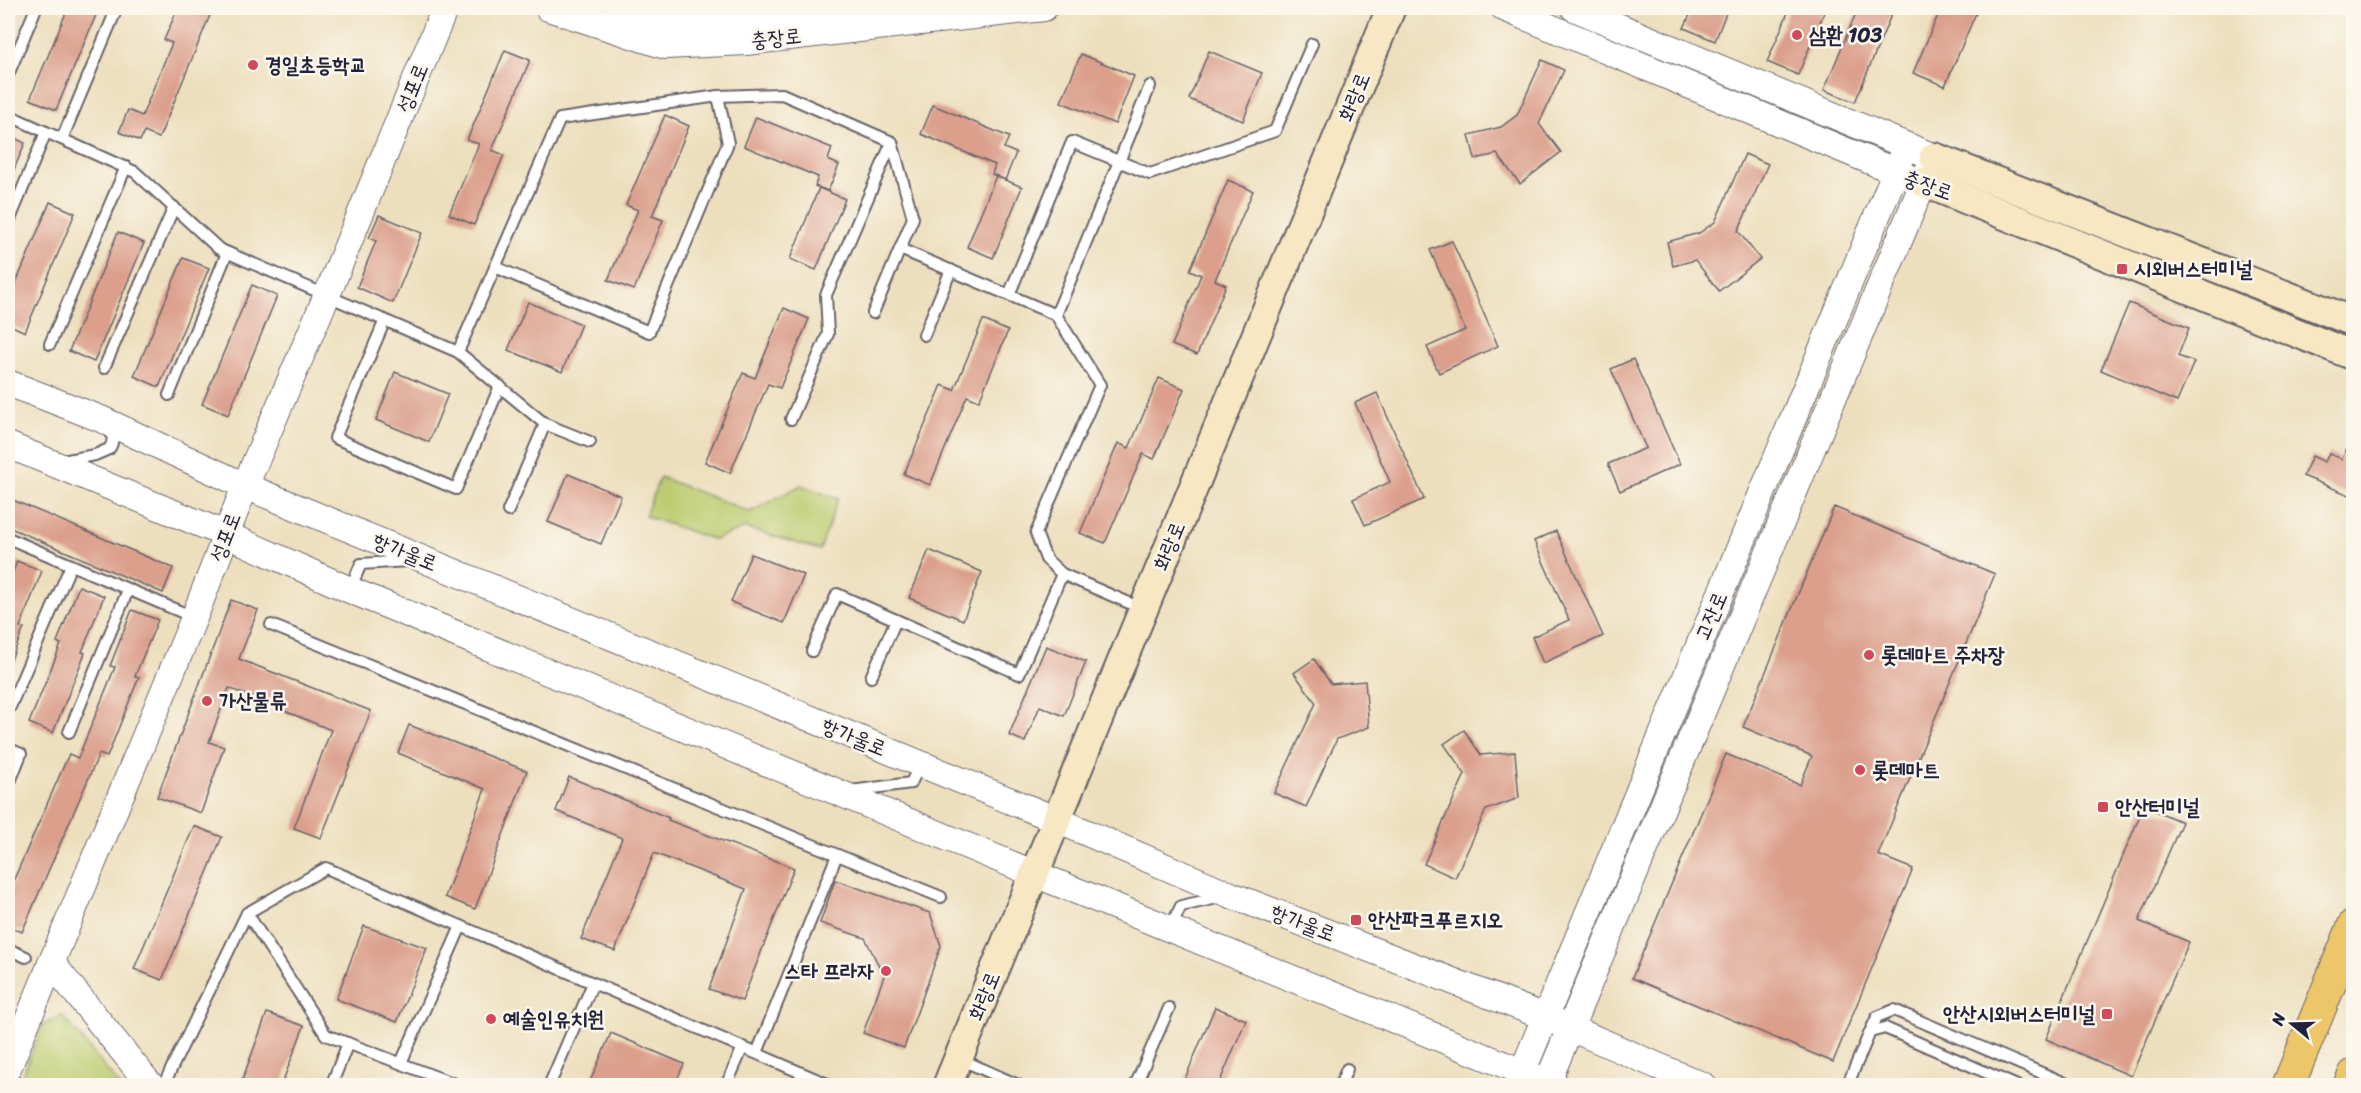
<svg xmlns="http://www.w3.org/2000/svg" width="2361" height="1093" viewBox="0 0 2361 1093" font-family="Sriracha,'Poor Story',sans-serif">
<rect width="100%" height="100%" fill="#fbf7ec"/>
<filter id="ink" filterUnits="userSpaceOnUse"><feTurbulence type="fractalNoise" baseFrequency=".0167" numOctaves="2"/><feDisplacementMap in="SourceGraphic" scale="12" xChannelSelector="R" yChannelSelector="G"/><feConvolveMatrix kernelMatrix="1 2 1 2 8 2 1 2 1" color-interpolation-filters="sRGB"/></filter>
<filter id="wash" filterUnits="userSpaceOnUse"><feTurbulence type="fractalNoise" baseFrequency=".008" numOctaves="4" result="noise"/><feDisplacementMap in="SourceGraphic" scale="24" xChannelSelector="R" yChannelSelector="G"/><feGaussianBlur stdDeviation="1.35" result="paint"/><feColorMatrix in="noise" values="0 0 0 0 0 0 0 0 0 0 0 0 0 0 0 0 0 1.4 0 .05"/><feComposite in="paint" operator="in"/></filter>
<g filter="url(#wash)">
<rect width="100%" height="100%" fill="#eddfbe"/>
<g fill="#bccc6f" stroke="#6f7755" stroke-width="1.5">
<polygon points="660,477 750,512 801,485 838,499 820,550 745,528 714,540 645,516"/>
<polygon points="62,1015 119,1085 18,1085 43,1025"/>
</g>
<g id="blocks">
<g fill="#db9f8c">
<polygon points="68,8 99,8 56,110 30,99"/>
<polygon points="178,8 213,8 159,138 144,132 140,141 119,132 128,110 142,116 172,43 164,40"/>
<polygon points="1693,8 1728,8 1715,41 1684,28"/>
<polygon points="1790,8 1826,8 1798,75 1767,62"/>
<polygon points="1858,8 1894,8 1855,102 1824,90"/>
<polygon points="1941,8 1978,8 1945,86 1913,73"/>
<polygon points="505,50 530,60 492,150 504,155 474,225 449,214 479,144 467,140"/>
<polygon points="1209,51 1262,73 1243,121 1189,99"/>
<polygon points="1081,54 1134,76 1115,124 1061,102"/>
<polygon points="1542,60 1564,70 1539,124 1561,152 1520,184 1497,154 1475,159 1469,135 1501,127 1517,115"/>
<polygon points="933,105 1009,137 1004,148 1016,153 1005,180 992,174 995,165 921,134"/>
<polygon points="665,115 689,126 652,216 663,220 634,290 608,280 638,210 626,205"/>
<polygon points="756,117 832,148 828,160 839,165 828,191 815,186 818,177 744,146"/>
<polygon points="8,135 25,143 8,184"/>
<polygon points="1745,154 1768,164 1738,231 1760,259 1719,291 1695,260 1673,266 1667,242 1699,233 1715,222"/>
<polygon points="996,176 1022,187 993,258 967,247"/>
<polygon points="1228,180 1253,191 1215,280 1226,285 1197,355 1172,345 1201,275 1190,270"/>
<polygon points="819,188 845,199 816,270 790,259"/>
<polygon points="50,202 75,213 25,332 8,324 8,302"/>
<polygon points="379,215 422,233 393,303 357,287 376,241 369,238"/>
<polygon points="118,232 144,243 94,362 69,351"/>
<polygon points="1452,241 1498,346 1439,373 1427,347 1465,330 1430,250"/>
<polygon points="183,258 209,268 159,387 134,376"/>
<polygon points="252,285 277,296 228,415 202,404"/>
<polygon points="528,302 581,324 562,372 508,350"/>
<polygon points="2129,303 2189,328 2178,356 2194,362 2177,402 2101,370"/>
<polygon points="784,308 809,319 780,388 768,384 730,473 705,462 743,373 755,378"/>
<polygon points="983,320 1008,331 979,401 967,396 930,485 904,474 942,385 954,390"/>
<polygon points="1633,359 1680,464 1620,491 1608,464 1646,448 1611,369"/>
<polygon points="395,372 448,394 429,442 376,420"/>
<polygon points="1159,378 1184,389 1154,459 1143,454 1105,543 1080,533 1118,443 1129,448"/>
<polygon points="1377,393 1424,499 1365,525 1353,499 1390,482 1355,403"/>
<polygon points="2354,433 2354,497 2303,476 2312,456 2325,462 2329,453 2342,459"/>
<polygon points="568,474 621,496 601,544 548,522"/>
<polygon points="8,498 173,568 163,593 8,527"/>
<polygon points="1834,507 1995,574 1878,855 1913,869 1833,1062 1632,978 1726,754 1800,785 1812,756 1743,727"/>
<polygon points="1556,531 1603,636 1543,663 1532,637 1569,620 1534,541"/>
<polygon points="929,550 982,572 963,620 909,598"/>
<polygon points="751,554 804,575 784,623 731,602"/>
<polygon points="17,561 42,571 20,627 24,628 8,667 8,586"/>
<polygon points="79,586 104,596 82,652 85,653 53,733 29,723 61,644 57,642"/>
<polygon points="231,600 258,610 239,659 371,711 321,838 294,828 331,730 229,688 209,742 224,747 201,813 157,797"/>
<polygon points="132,610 158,620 135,676 139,677 107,757 99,754 22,932 8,926 8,893 69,754 78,758 115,667 110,666"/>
<polygon points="1046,646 1086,662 1064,716 1040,706 1025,742 1009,735"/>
<polygon points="1314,659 1331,684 1365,681 1369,727 1337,739 1306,807 1274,793 1316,703 1294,673"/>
<polygon points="409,725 527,771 475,909 445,897 485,789 398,753"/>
<polygon points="1464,730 1481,755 1515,752 1519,798 1486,810 1455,878 1424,864 1465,774 1444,744"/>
<polygon points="569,777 669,818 668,820 794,868 742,1001 709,989 746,889 654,853 615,951 581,939 622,838 556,811"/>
<polygon points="2144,806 2182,822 2139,921 2189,942 2131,1076 2046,1039"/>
<polygon points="194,826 222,837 162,980 134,969"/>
<polygon points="835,880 930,913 941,946 904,1048 863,1033 884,976 865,938 820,923"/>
<polygon points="364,926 427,948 397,1022 336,999"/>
<polygon points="1215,1007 1246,1020 1218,1086 1182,1086"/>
<polygon points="267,1013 304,1026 281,1086 240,1086"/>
<polygon points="611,1033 684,1064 674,1086 588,1086"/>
</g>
</g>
</g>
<g filter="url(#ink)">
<use href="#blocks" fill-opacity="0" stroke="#696469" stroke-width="1.5"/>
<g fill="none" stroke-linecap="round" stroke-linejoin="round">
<g stroke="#696469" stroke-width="14">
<g id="service">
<polyline points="8,75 36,8"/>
<polyline points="8,115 135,172 219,249 458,352 545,424 590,442"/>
<polyline points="62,139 117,8"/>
<polyline points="8,224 46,132"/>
<polyline points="900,249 1056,315 1100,385 1036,533 1046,559 1062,574 1143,609"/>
<polyline points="495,267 649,332 728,143 718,96"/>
<polyline points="1009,295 1072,142 1150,174 1275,131 1312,44"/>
<polyline points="873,313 913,218 892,142"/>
<polyline points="1056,315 1150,86"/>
<polyline points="385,320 335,438 456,489 500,386"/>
<polyline points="924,335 951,270"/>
<polyline points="50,344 126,167"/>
<polyline points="458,352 560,119 718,96 782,94 892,142 826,295 828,334 791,419"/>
<polyline points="104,368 174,207"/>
<polyline points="169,395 227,253"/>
<path d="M62,461L95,455L109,449C115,441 113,434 107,426"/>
<polyline points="508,511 545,424"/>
<polyline points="8,538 193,617"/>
<polyline points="350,589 361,564 408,561"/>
<polyline points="271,625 941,897"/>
<polyline points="812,651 837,594 1019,674 1062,574"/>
<polyline points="871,677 896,620"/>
<polyline points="10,707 71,565"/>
<polyline points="69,732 128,590"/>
<polyline points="8,748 21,754 8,787"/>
<polyline points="851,791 911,783 920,764"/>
<polyline points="247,913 326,1035 460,1086"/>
<polyline points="1170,929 1181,906 1222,897"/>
<polyline points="8,949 26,957"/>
<polyline points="1870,1032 1877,1017 1894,1010 2072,1086"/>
<polyline points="757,1053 837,855"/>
<polyline points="960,1059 1020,1086"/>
<polyline points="401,1063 461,926"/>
<polyline points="163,1086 247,913 326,868 832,1086"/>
<polyline points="331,1086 348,1043"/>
<polyline points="549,1086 593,983"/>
<polyline points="726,1086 743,1047"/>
<polyline points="1135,1086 1169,1008"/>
<polyline points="1340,1086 1347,1069"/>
<polyline points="1847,1086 1870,1032 1885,1028 2017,1086"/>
</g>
</g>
<g stroke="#696469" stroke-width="28">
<g id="tertiary">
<polyline points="548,8 665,46 746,42 1044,8"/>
<polyline points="615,8 668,20 743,21 883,8"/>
<polyline points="1504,8 1911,178"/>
<polyline points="8,383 101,419 245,486 1057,820 1231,895 1545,1017 1704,1086"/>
<polyline points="8,445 225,534 350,590 1035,874 1557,1086"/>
<polyline points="51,962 151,1086"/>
<polyline points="8,1068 194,618 245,486 327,295 445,8"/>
<polyline points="1517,1085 1906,146"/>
<polyline points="1546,1086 1934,157 1574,8"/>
</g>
</g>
<g stroke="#696469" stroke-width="32">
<g id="secondary">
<polyline points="1934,157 2354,322"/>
<polyline points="1923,182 2354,356"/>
<polyline points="947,1086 1391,8"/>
</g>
</g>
<g stroke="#696469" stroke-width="34">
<g id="primary">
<polyline points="2288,1086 2354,925"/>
<polyline points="2349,1086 2354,1075"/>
</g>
</g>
<use href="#service" stroke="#fff" stroke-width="10"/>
<use href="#tertiary" stroke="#fff" stroke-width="26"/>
<use href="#secondary" stroke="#f7e8c3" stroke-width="28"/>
<use href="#primary" stroke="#ecc669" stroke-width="32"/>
</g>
</g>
<g fill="#d1495b" stroke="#fbf7ec" stroke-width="2">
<circle cx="1797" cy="35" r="6"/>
<circle cx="253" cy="65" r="6"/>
<rect x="2116" y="263" width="12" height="12" rx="3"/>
<circle cx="1869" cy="655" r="6"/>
<circle cx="207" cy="701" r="6"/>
<circle cx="1860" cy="770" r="6"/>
<rect x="2097" y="801" width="12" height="12" rx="3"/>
<rect x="1350" y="914" width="12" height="12" rx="3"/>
<circle cx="886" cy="971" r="6"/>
<rect x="2101" y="1008" width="12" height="12" rx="3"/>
<circle cx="491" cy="1019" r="6"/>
</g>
<g text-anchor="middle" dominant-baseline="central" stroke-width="5" stroke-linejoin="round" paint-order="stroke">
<g font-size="21" font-weight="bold" fill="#22223b" stroke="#fbf7ec" text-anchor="start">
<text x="1809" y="35">삼환 103</text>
<text x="265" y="65">경일초등학교</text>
<text x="2134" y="269">시외버스터미널</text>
<text x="1881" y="655">롯데마트 주차장</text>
<text x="219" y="701">가산물류</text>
<text x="1872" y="770">롯데마트</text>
<text x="2115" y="807">안산터미널</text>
<text x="1368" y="920">안산파크푸르지오</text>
<text x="874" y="971" text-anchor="end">스타 프라자</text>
<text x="2095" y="1014" text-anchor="end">안산시외버스터미널</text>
<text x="503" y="1019">예술인유치원</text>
</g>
<g font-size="21" fill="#22223b" stroke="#fbf7ec">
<text transform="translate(776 38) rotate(-6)">충장로</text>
<text transform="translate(412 88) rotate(-68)">성포로</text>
<text transform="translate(1354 97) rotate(-68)">화랑로</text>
<text transform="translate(1928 185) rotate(20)">충장로</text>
<text transform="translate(225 537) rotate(-69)">성포로</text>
<text transform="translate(1169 546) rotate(-68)">화랑로</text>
<text transform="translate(405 552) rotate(22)">항가울로</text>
<text transform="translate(1711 616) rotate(-67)">고잔로</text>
<text transform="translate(854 737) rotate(22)">항가울로</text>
<text transform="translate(1303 923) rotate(21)">항가울로</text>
<text transform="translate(984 996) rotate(-68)">화랑로</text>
</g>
</g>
<rect width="2361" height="1093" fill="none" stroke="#fbf7ec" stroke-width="30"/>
<g transform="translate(2292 1024) rotate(289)" stroke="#fbf7ec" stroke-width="4.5" paint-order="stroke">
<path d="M0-4.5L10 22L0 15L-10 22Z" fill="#22223b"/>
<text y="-9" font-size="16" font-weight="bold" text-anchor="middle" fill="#22223b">N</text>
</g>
</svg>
